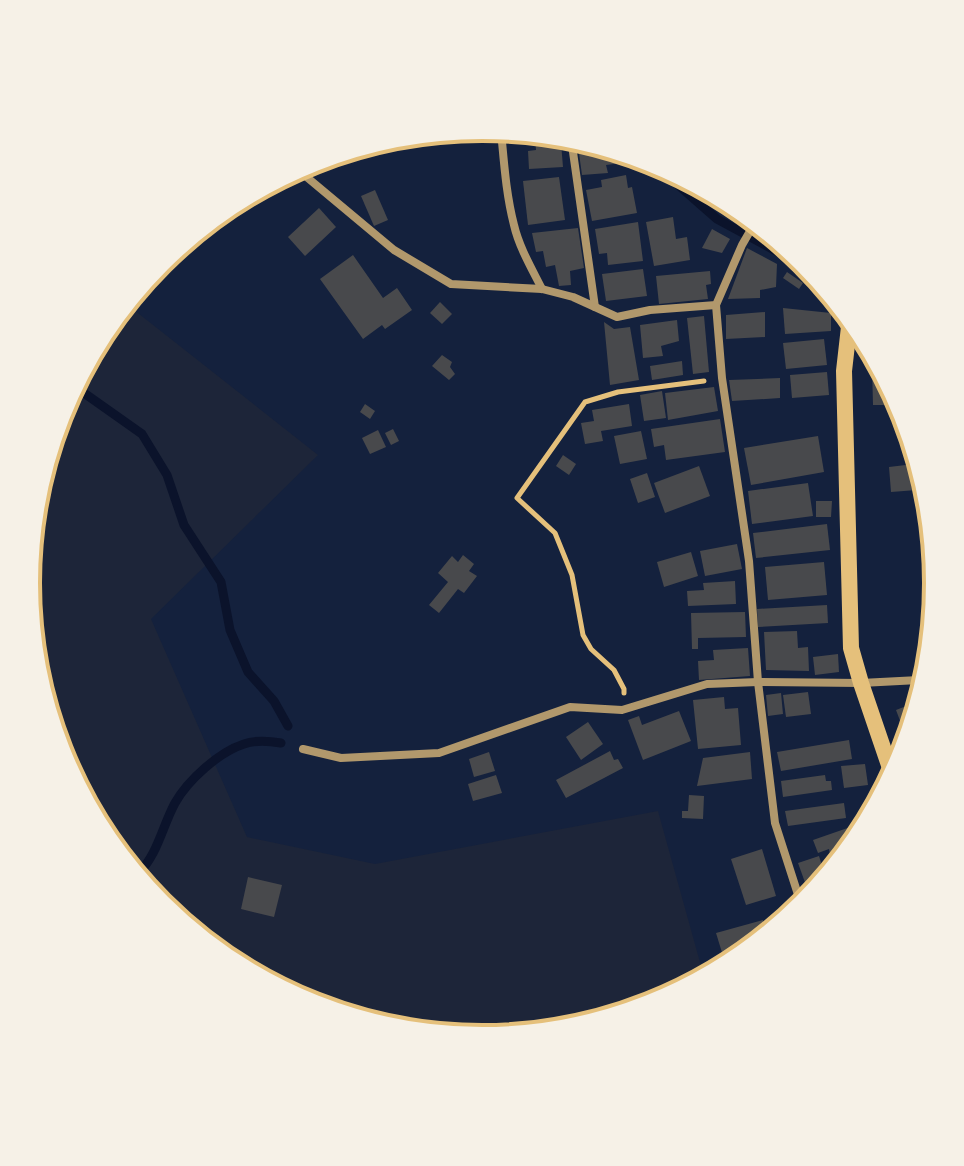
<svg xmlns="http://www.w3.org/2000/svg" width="964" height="1166" viewBox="0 0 964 1166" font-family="Mulish,sans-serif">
<rect width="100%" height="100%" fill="#14213d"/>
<polygon fill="#1d2539" points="129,306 318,455 151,619 247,837 375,864 658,811 703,973 656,1004 482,1039 307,1004 159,905 61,757 26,583 61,408"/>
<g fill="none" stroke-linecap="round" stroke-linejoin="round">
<g stroke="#0b132b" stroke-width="9">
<polyline points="651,161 717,219 811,270"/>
<polyline points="72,391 84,393 142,434 167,475 184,525 221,582 230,630 248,672 274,701 288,726"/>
<path d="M138,874C158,854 162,827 175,803C188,780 219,752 244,744C255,740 270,741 281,743"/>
</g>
</g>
<g fill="#48494c">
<polygon points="535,137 561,143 563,167 529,169 528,151 536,150"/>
<polygon points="578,146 621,155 622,163 606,165 608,173 582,175"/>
<polygon points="626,175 628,188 632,187 637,213 592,221 586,190 602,187 601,180"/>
<polygon points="559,177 565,220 528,225 523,181"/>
<polygon points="375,190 388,220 374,226 361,196"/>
<polygon points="319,208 336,227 305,256 288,237"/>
<polygon points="673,217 676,239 687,237 690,260 654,266 646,222"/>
<polygon points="638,222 643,261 608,265 607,253 599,254 595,229"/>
<polygon points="578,228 584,268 570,271 571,285 559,286 555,265 546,267 543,251 536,252 532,233"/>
<polygon points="712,229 730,239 722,253 702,248"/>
<polygon points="747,248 777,264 776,287 760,290 760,298 728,299"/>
<polygon points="353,255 383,298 397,288 412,310 385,329 382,325 363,339 320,279"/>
<polygon points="643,269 647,296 606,301 602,274"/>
<polygon points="710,271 711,284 706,285 708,299 659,304 656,276"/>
<polygon points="787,272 803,283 799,289 783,278"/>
<polygon points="440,302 452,314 442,324 430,313"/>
<polygon points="783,308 831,313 831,331 785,334"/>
<polygon points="765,312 765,337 726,339 726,315"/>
<polygon points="704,316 709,372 693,374 687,318"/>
<polygon points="677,320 679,341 661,346 663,356 643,358 640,325"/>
<polygon points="604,322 614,329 630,327 639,380 610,385"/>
<polygon points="824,339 827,365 786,369 783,343"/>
<polygon points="442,355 452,362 450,367 455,374 449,380 432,366"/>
<polygon points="682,361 683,375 652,380 650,366"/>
<polygon points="872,367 875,367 901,405 873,405"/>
<polygon points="827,372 829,395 792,398 790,375"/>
<polygon points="780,378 780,398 732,401 729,380"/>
<polygon points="714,387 718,411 668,420 665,393"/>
<polygon points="662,391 666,418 644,421 640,395"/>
<polygon points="365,404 375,411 370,419 360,412"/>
<polygon points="629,404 632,426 601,431 603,441 585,444 581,423 594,421 592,410"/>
<polygon points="720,419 725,452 666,460 664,445 654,447 651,429"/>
<polygon points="393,429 399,441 391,445 385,433"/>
<polygon points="378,430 386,447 370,454 362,438"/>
<polygon points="641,431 647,459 620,464 614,436"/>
<polygon points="818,436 824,472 751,485 744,448"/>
<polygon points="563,455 576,464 569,475 556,466"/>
<polygon points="914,464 918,483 916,483 917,490 891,492 889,467"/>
<polygon points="699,466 710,496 665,513 654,483"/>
<polygon points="647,473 655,497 638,503 630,479"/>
<polygon points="808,483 813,516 752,524 748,491"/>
<polygon points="816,501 832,501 831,517 816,517"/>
<polygon points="827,524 830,550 756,558 753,533"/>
<polygon points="737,544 742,569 705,576 700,551"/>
<polygon points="691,552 698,576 664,587 657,562"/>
<polygon points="463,555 474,564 469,571 477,576 464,593 458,589 439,613 429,605 448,582 438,573 452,556 458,562"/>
<polygon points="824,562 827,595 768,600 765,567"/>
<polygon points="735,581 736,604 688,606 687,591 704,590 703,583"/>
<polygon points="827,605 828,623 758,627 757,609"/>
<polygon points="745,612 746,637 698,638 698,649 692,649 691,613"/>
<polygon points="797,631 798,648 808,647 809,671 766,670 764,632"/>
<polygon points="748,648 750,676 699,680 698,661 714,660 713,650"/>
<polygon points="838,654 839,672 815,675 813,657"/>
<polygon points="808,692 811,714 786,717 783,695"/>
<polygon points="781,693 783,714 768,716 766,695"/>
<polygon points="724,697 725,709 738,708 741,745 698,749 693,700"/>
<polygon points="914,703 910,725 907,739 896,710"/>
<polygon points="679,711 691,741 643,760 628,720 639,716 642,725"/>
<polygon points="588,722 603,744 581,760 566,737"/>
<polygon points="849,740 852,759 781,771 777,752"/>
<polygon points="610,751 614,760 618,759 623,768 566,798 556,780"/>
<polygon points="489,752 495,771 474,777 469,759"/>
<polygon points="750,752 752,779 697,786 703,758"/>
<polygon points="865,764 868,785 844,788 841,766"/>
<polygon points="496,775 502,793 473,801 468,784"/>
<polygon points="825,775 826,781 831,781 832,790 783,797 781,781"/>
<polygon points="689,795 704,796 703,819 682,818 682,811 688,811"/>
<polygon points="844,803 846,818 788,826 785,811"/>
<polygon points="859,824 834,861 831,862 829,849 818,853 813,840"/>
<polygon points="762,849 776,896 746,905 731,859"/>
<polygon points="819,856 825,875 819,884 807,888 798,863"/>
<polygon points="248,877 282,885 274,917 241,909"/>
<polygon points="763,920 766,931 724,959 716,933"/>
</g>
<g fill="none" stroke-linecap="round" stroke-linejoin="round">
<polyline stroke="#e5c07b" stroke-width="5" points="624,693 624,689 614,670 591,649 583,635 572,575 555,533 517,498 585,402 618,392 704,381"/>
<g stroke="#b1986c" stroke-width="8">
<path d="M501,131C504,162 506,194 514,225C519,247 532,269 542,289"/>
<polyline points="572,145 595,307"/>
<polyline points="297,169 394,250 451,284 542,289 573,297 617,317 650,310 716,305 742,245 753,226"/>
<polyline points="716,305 722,378 749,561 758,682 775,823 802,907"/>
<polyline points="303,749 341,758 439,753 570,707 622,710 707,684 758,682 861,683 919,680"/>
</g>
<polyline stroke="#e5c07b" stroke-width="16" points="849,327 844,371 851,648 861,683 892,774"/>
</g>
<path d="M0 0H964V1166H0ZM40 583a442 442 0 1 1 884 0a442 442 0 1 1-884 0Z" fill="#f6f1e7" fill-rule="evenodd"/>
<path fill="none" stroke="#e5c07b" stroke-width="4" d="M40 583a442 442 0 1 1 884 0a442 442 0 1 1-884 0Z"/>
</svg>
